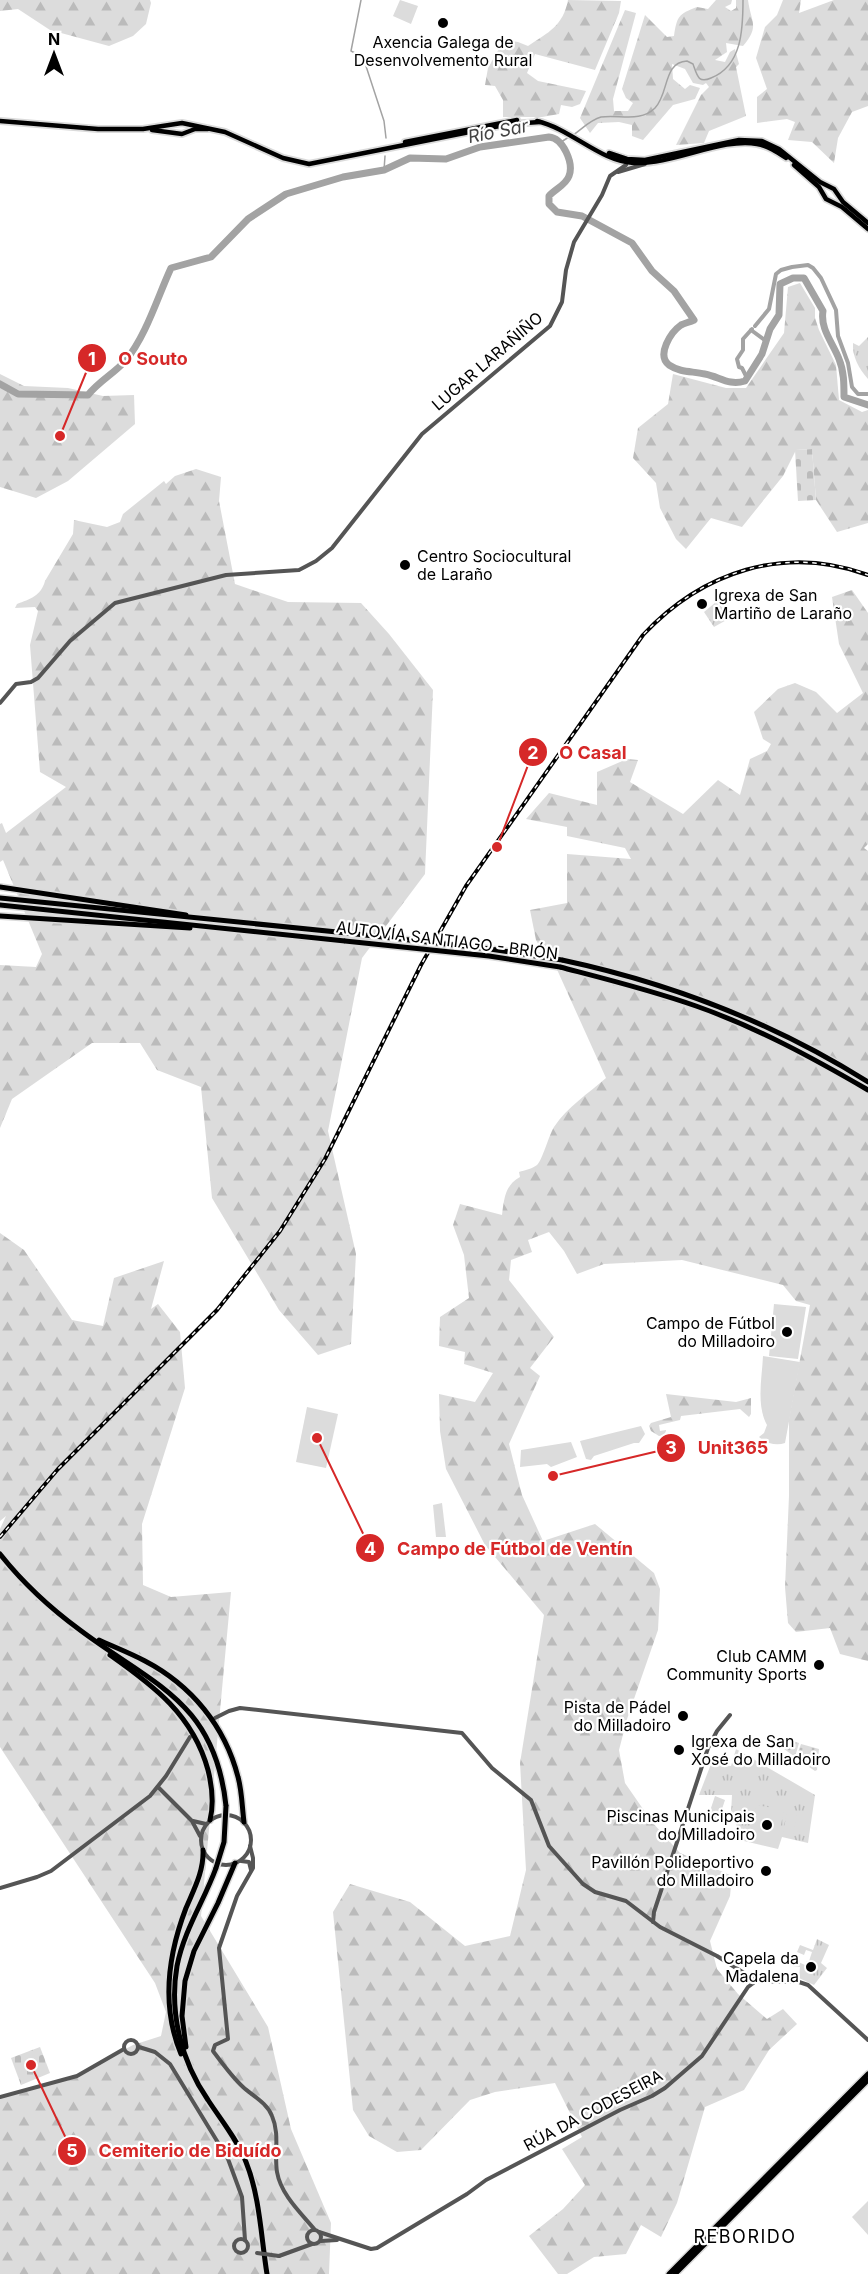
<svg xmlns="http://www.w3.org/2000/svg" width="868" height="2274" viewBox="0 0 868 2274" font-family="Inter,sans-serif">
<defs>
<pattern id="grass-dots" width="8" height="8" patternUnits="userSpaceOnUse" patternTransform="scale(1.5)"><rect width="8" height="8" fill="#dcdcdc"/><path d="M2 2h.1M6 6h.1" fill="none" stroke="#bbb" stroke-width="1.8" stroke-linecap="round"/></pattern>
<pattern id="forest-firs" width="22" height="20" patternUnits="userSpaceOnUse" patternTransform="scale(1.5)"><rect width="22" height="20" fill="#dcdcdc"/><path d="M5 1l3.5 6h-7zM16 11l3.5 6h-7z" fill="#bbb"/></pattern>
<pattern id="cemetery-stones" width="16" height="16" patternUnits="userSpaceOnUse" patternTransform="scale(1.5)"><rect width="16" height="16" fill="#dcdcdc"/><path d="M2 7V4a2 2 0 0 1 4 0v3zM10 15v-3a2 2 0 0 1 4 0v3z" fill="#bbb"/></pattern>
<pattern id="park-tufts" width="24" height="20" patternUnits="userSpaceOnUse" patternTransform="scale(1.5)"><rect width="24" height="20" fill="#dcdcdc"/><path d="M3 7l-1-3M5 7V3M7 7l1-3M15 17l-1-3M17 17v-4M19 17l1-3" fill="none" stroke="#bbb"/></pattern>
</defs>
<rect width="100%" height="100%" fill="#fff"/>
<g fill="url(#grass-dots)">
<polygon points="779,1736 799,1743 795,1757 776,1743"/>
<polygon points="801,1744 819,1749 817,1770 815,1771 796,1758"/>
</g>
<g fill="url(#forest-firs)">
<polygon points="0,0 150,0 151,3 146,24 133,36 109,46 50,30 18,9 0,11"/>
<path d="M568,0L621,1L619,13L595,70L535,54L527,73L538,81L586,91L580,104L572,107L561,105L559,114L542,117H503V100L495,86L485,85L488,68L504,40L518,42L528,46C549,32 563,26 568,0Z"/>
<path d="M716,0H732L731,4L725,7L731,11L736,8V0H748C751,23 760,26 743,46L726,43L727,52L715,60L725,62L730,52L735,49L739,64L736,67L746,116L709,131L704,143L676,145L701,95L709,87L706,83L703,85L693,83L685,69L672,64L673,79L685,89L690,85L700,88L695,99L673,105L643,140L632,136V125L619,122L598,123L590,133L580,118L625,10L636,13L613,99L614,111H628L633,103L626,98L622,89L645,15L667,37L674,36C677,17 678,14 697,7L708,9Z"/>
<polygon points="783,0 801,0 799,13 834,0 868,0 868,106 852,112 838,138 834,163 812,142 788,140 795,122 787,119 757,123 757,97 767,89 756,58 765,27 777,15"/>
<polygon points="800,283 815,308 815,318 819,330 836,365 839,400 862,412 868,410 868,523 837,532 816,500 812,449 796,450 783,476 742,527 711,518 686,549 676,539 660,508 656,483 633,458 638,428 668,404 673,374 726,388 746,388 784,333 788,287"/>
<polygon points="0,374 24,386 68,388 103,396 134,395 135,424 68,481 36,498 0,487"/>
<path d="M196,469L221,477L219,501L235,584L288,602L361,603L389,634L433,690L425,874L362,958L328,1131L356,1254L351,1344L318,1355L279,1310L212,1198L201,1087L157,1070L140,1043H92L12,1099L0,1128V965L36,967L42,954L3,860L0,862V824L2,823L6,833L66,787L40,772L30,645L38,611L35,607L15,608L17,604C30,599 41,596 45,581L73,534L74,520L107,527L120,522L123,514L164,481L166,484L175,476Z"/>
<path d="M852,590L868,613V844L864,848L868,851V1661L840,1654L830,1628L796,1632L788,1623L785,1587L789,1496V1419L810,1305L796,1301L783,1285L682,1260L604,1264L577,1274L564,1251L549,1232L528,1240L532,1252L511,1260L509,1280L554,1337L530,1368L540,1376L509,1444L522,1495L543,1541L595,1524L654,1573L660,1589L658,1630L627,1719L619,1750L625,1783L652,1822L680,1853L732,1876L730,1896L710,1941L717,1969L738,1994L767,2019L783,2009L797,2024L769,2050L744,2090L705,2107L677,2203L661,2237L641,2225L626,2254L594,2257L567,2274H558L529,2236L563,2209L585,2185L562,2149L582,2137L555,2083L495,2092L470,2100L421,2150L397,2152L369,2136L353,2110L333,1912L350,1884L410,1902L465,1946L510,1936L526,1870L520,1763L544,1615L485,1545L446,1469L440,1431L439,1394L475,1402L493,1373L464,1364L465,1352L439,1346L440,1317L469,1298L464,1255L453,1225L460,1204L502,1215C504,1199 505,1185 520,1177L519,1172C525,1170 532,1169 537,1165C542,1161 549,1135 554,1127C567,1107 589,1093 606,1078L550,954L542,951L536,940L530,910L567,903V854L631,859L625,848L567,836V827L526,819L549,793L597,805V772L627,759L638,760L630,782L683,814L718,780L740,795L750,759L767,751L771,744L763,739L754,712L778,689L795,683L816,692L837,713L863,693L839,644L832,597Z"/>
<polygon points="0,1233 24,1250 72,1320 103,1326 114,1278 164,1261 151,1309 158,1304 180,1332 185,1388 142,1524 143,1585 171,1597 231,1592 201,1916 268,2027 291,2129 331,2223 329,2274 0,2274 0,2097 71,2078 133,2045 161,2036 166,2012 155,1983 0,1747 0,1529 6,1516 0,1521"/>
<polygon points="666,1394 736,1402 751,1398 751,1414 749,1417 740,1409 681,1416 680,1420 659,1425 660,1431 666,1430 666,1431 664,1435 659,1436 651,1431 649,1426 651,1423 671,1417"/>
</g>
<g fill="url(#cemetery-stones)">
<polygon points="812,449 816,500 798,501 795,450"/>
<polygon points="40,2047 50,2073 21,2085 11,2058"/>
</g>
<g fill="url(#park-tufts)">
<path d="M868,337V379C859,369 852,356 853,343L859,346Z"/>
<polygon points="716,602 731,615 730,618 714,627 704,612"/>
<polygon points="736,1749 815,1795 808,1843 782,1837 778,1849 744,1841 731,1814 732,1795 699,1795 711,1764 731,1766"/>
<polygon points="817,1939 829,1945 821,1963 827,1968 814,1985 799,1978 800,1967 792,1966 794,1960 805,1965 807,1961 809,1961 812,1952 806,1950 804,1955 797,1952 800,1945 813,1950"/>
</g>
<g fill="#dcdcdc">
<polygon points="400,0 418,6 411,24 393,16"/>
<polygon points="774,1304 806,1307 798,1359 769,1356"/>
<path d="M763,1356L800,1362L785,1443C776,1446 765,1443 759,1437L764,1433L767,1425C756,1405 762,1378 763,1356Z"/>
<polygon points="307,1407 338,1414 326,1468 296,1462"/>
<polygon points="641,1426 645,1434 639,1443 634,1443 594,1456 591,1460 586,1459 580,1441"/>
<polygon points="571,1442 577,1457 551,1467 547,1464 520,1467 521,1450"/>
<polygon points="442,1503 446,1537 436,1537 433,1505"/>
<polygon points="715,1796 725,1800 718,1821 708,1817"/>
<polygon points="756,1805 784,1810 777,1844 749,1840"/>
<polygon points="787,1812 797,1814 793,1836 783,1833"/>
<polygon points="868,2201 868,2235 852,2217"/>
</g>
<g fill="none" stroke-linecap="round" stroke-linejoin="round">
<g stroke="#a3a3a3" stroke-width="1.5">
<polyline points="361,0 351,51 363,57 384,121 386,138"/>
<path d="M573,135C582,129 590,120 601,117C619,114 640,123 655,108C669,94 663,62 687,61L693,64C697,75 698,84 711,78C742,66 743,29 743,0"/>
<polyline points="561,142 569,137"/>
<polyline points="384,170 385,156"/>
</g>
<g stroke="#a3a3a3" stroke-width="4">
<polyline points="755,326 769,309 776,274 781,270 792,267 808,265 813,268 821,278 836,310 838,336 848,363 852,387 858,394 868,394"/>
<polyline points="751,330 766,341"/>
<polyline points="747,378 742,368 739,367 737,359 743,350 743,339 752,329"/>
</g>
<path stroke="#a3a3a3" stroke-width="7" d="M0,384L18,394L88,395C99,381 115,373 126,360C146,336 158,296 171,268L211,257L248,219L286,194L343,177L384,170L410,158L446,159L480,147L549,137C563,138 574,163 569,176C566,185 555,189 549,196V204L557,212L582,216L632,243L652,271L674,291L694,320C690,322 685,323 681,325C671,332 656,355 669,365C681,373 692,371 705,374C720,377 729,386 745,381L762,354L770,329L779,315L780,284L793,278H804L823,311C820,329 833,343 839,359C844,371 844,384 844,397L868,405"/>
<polyline stroke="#d9d9d9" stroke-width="4" stroke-dasharray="4 2" stroke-linecap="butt" points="192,1735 212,1720"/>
<g stroke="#dbdbdb" stroke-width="8">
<g id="major">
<polyline points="0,121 98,129 143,129 182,123 225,132 283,158 309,164 510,124 540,122"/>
<path d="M537,121C571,129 601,162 634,163C672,165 723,137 757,144C768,146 777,152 786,158"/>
<polyline points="152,130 182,134 195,129 208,129"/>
<polyline points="405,142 517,120"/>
<polyline points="609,153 627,159 645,160 739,140 762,141 779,149 820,182 834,189 843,202 868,223"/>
<polyline points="794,165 819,187 826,199 842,207 868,229"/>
</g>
</g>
<g stroke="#dbdbdb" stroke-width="8">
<g id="highway">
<polyline points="0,887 186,915"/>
<polyline points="0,898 347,933"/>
<polyline points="0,905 345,941"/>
<polyline points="0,916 190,928"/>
<path d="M562,960C670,983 774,1023 868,1082"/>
<path d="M560,967C606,979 651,990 696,1006C756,1027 813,1058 868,1090"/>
<path d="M0,1554C23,1583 50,1608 80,1630C153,1685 215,1701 226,1806"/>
<path d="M99,1640C114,1647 130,1653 145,1661C191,1685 225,1726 238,1777C242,1791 242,1807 244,1822"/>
<path d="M110,1655C154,1686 193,1715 208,1770C212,1786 214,1804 210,1820"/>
<path d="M216,1868C204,1901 184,1930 177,1966C169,2012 181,2061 208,2100C221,2120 237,2139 246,2162C260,2197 261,2237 267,2274"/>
<polyline points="186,2047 182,2016 185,1981 194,1951 218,1903 235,1863"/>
<path d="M181,2054C161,2006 168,1955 186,1908C194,1889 204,1871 203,1850"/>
<polyline points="669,2274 868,2074"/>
<polyline points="675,2274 868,2080"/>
</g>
</g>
<g stroke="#555" stroke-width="4">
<polyline points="618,172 645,164"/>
<polyline points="0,703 16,684 31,682 38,678 70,641 115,603 226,575 299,570 316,561 332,548 422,434 550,326 562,302 566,270 574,242 602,195 610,176 626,165"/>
<polyline points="215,1718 229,1711 240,1708 462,1733 492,1768 531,1800 549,1846 583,1884 595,1892 626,1901 660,1927 717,1956 755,1980"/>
<polyline points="158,1787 192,1821 200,1836"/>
<circle cx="226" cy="1840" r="25"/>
<polyline points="193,1821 206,1824"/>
<path d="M250,1846L253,1858V1868L237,1896L219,1948L228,2039L215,2045L213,2051C222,2063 232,2077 243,2087C253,2096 267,2103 272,2116C280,2134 274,2153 277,2172C281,2195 301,2213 315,2230"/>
<polyline points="241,1861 249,1862 251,1870"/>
<polyline points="0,1888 37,1877 51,1871 150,1796 166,1776 190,1737"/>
<polyline points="653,1922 654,1912 708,1748 717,1731 730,1715"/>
<circle cx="131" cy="2047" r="7"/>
<polyline points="139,2047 155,2052 170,2064 228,2159 242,2197 245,2240"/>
<polyline points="0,2097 77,2076 124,2049"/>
<circle cx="314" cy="2237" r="7"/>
<polyline points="319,2232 371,2249 377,2248 467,2194 486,2180 620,2110 652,2096 665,2088 702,2056 748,1987 756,1981 799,1982 808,1985 868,2040"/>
<circle cx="241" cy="2246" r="7"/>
<polyline points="321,2241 337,2240"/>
<polyline points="279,2256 312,2244"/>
</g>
<use href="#major" stroke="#000" stroke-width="4.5"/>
<use href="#highway" stroke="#000" stroke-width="5"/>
<g stroke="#000" stroke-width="4">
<path id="rail" d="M0,1537L58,1469L217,1310L280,1231L325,1159L421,965L466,886L643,635C702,572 784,544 868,575"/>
</g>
<use href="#rail" stroke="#fff" stroke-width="1.5" stroke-dasharray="4.5" stroke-linecap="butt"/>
<g stroke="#dbdbdb" stroke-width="8" stroke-linecap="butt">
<g id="highway-bridge">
<polyline points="347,933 490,949 562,960"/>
<polyline points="345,941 489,956 560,967"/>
<polyline points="216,1868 224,1842 226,1806"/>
</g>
</g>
<polyline stroke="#555" stroke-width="4" points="257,2253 279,2256"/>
<use href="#highway-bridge" stroke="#000" stroke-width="5"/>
</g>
<g fill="#000" stroke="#fff" stroke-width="2">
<circle cx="443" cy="23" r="6"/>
<circle cx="405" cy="565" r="6"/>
<circle cx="702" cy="604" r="6"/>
<circle cx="787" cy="1332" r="6"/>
<circle cx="819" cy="1665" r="6"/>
<circle cx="683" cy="1716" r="6"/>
<circle cx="679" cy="1750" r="6"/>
<circle cx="767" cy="1825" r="6"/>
<circle cx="766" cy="1871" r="6"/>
<circle cx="811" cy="1967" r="6"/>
</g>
<g text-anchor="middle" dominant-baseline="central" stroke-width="4.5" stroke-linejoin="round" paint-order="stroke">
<g font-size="16" fill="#000" stroke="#fff" text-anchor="end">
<text x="443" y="42" text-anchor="middle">Axencia Galega de<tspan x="443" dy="18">Desenvolvemento Rural</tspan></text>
<text x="417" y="556" text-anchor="start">Centro Sociocultural<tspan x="417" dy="18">de Laraño</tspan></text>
<text x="714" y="595" text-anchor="start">Igrexa de San<tspan x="714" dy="18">Martiño de Laraño</tspan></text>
<text x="775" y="1323">Campo de Fútbol<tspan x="775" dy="18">do Milladoiro</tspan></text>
<text x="807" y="1656">Club CAMM<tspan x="807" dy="18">Community Sports</tspan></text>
<text x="671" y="1707">Pista de Pádel<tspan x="671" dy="18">do Milladoiro</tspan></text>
<text x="691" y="1741" text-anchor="start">Igrexa de San<tspan x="691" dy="18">Xosé do Milladoiro</tspan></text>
<text x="755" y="1816">Piscinas Municipais<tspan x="755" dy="18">do Milladoiro</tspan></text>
<text x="754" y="1862">Pavillón Polideportivo<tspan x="754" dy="18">do Milladoiro</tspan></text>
<text x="799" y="1958">Capela da<tspan x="799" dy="18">Madalena</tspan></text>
</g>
<g font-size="16" fill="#000" stroke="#fff">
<text transform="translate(487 361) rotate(-41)">LUGAR LARAÑIÑO</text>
<text transform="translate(447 940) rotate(7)">AUTOVÍA SANTIAGO - BRIÓN</text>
<text transform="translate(593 2110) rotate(-28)">RÚA DA CODESEIRA</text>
</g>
<g font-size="18" font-style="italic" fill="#444" stroke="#fff">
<text transform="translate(498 131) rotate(-11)">Río Sar</text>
</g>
<g font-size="18" letter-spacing="1.5" fill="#000" stroke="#fff">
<text x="745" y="2236">REBORIDO</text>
</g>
</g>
<path fill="none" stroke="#d62828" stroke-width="2" d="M60 436L92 358M497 847L533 752M553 1476L671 1448M317 1438L370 1548M31 2065L72 2151"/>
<g fill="#d62828" stroke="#fff" stroke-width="2">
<circle cx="60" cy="436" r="6"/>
<circle cx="497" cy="847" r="6"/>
<circle cx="553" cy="1476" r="6"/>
<circle cx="317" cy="1438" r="6"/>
<circle cx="31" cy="2065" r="6"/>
<circle cx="92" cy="358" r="15"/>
<circle cx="533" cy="752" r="15"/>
<circle cx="671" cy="1448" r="15"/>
<circle cx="370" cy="1548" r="15"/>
<circle cx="72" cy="2151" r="15"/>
</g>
<g font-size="18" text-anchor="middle" font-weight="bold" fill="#fff">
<text x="92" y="365">1</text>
<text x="533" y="759">2</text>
<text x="671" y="1454">3</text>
<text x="370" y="1555">4</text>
<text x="72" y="2157">5</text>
</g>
<g font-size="18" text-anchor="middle" font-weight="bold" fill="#d62828" stroke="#fff" stroke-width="4.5" stroke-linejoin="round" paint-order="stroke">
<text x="153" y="365">O Souto</text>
<text x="593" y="759">O Casal</text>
<text x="733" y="1454">Unit365</text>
<text x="515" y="1555">Campo de Fútbol de Ventín</text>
<text x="190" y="2157">Cemiterio de Biduído</text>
</g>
<g transform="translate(54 54)" stroke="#ffffff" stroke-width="4.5" paint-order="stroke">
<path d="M0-4.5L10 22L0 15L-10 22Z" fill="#000000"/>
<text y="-9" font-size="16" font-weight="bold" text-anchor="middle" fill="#000000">N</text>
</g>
</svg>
